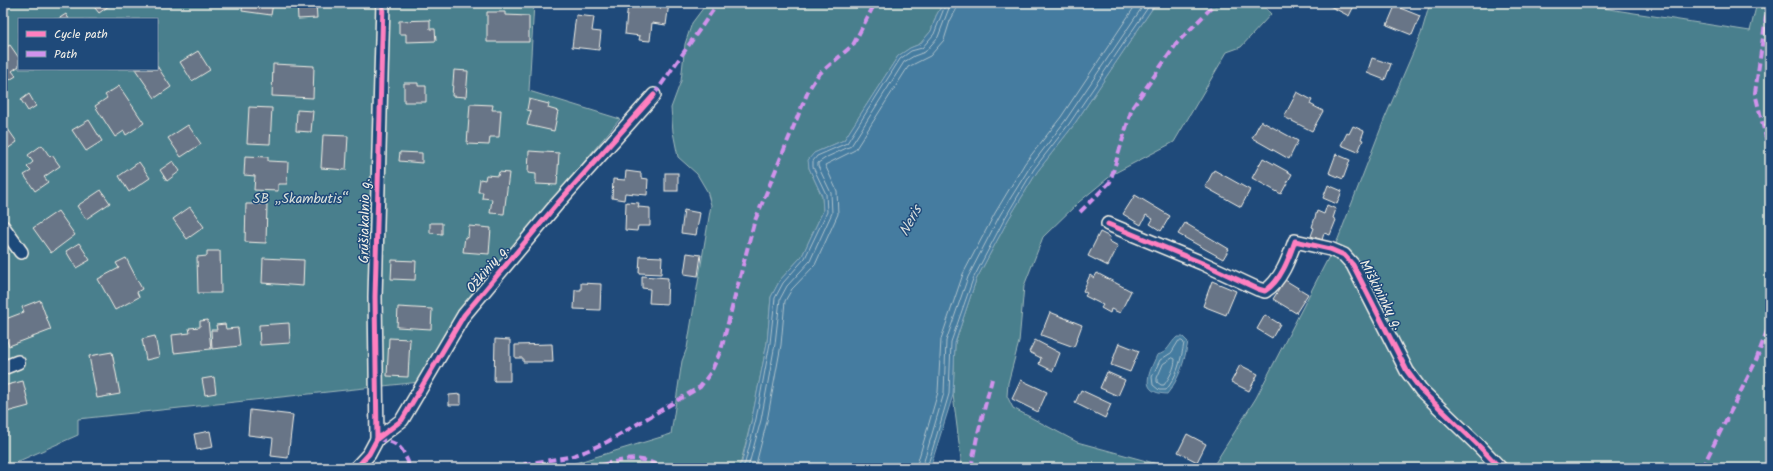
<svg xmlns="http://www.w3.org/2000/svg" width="1773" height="471" viewBox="0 0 1773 471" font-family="Kalam,sans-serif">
<rect width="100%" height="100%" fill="#1f4a7a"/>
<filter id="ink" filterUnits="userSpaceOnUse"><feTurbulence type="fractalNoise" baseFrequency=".025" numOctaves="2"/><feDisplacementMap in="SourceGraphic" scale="8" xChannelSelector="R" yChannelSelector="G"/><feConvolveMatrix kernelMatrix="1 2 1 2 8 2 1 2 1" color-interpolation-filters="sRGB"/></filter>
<g filter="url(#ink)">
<g fill="#4a7f8d" stroke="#9fb8ba" fill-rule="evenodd">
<path d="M3,3H534L529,91L620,119L463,306L420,382L78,419V435L3,468ZM19,19H157V69H19Z"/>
<polygon points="707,3 943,3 936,16 931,31 920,44 910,48 898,56 844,140 814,153 809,160 809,168 822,196 823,211 802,256 780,280 771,297 767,343 752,418 741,462 737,468 559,468 671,434 682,361 687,348 711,205 707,191 697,174 678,157 673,132 671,108 681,81 685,44 692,23"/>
<polygon points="1156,3 1261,3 1271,14 1241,47 1227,52 1174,142 1113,174 1079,202 1043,237 1024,286 1019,342 1008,383 1007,396 1013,408 1077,442 1172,468 960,468 961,459 953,395 955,343 976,280 1008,220 1037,172 1073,126"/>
<polygon points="1430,3 1570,3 1750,31 1757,3 1770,3 1770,468 1212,468 1256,398 1338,239 1384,120 1421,34"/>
</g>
<g fill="#447ba0" stroke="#8aaabd">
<polygon points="943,3 1156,3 1073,126 1037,172 1008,220 976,280 955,343 953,395 930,468 737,468 742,462 752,418 767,343 771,297 780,280 802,256 823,211 822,196 809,168 808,160 814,153 844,140 898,56 910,48 920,44 931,31 936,16"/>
<path d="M1177,337H1183L1188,342C1184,362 1180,378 1167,394C1138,393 1149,373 1157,355C1168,353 1169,344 1177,337Z"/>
</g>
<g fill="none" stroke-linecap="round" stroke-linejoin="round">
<g stroke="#aec2cb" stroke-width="1">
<path d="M1179,341H1182L1184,343C1181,360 1177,377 1166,390H1159L1153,385L1152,377L1160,360L1171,353Z"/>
<path d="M1173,358L1175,359C1175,368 1169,378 1164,385H1161L1157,382V378L1163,364Z"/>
<polyline points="742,468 745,463 756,419 770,343 775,298 783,283 805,258 827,212 826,194 813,167 813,161 817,156 847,143 900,59 911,51 922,48 934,34 946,3"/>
<polyline points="748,468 761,420 775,344 780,299 787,286 810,261 832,213 831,193 818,166 818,163 827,157 851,146 904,62 914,56 925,52 938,37 951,3"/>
<polyline points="755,468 767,421 781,345 785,301 792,289 815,265 838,214 837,191 825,165 855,150 908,67 930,56 944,40 950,21 956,10 957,3"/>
<polyline points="916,468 938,392 941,339 963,274 995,213 1025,163 1061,117 1137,3"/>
<polyline points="922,468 944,393 946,341 968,277 1000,215 1030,167 1065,121 1145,3"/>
<polyline points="927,468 949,394 951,342 973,279 1005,218 1034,169 1069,124 1151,3"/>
</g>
</g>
<g fill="#687587" stroke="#f4f1e8">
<polygon points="91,3 113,3 99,13"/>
<polygon points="243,3 273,3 271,15 242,11"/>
<polygon points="297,3 316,3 317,18 298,19"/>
<polygon points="336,3 365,3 364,7 336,6"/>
<polygon points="628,3 669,3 666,25 652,23 650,41 639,40 640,36 625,34"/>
<polygon points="1324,3 1353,3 1355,4 1349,16"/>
<polygon points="1395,6 1420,16 1412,35 1387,25"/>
<polygon points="487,12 505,12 505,15 529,16 529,42 487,42"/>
<polygon points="66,14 69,19 58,19"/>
<polygon points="576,15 594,17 592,31 601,32 599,50 572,47"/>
<polygon points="430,20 430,29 435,29 436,41 406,42 406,34 399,34 399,21"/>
<polygon points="10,45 19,58 19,66 12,71 16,76 3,84 3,49"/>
<polygon points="198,51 210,70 192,81 180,62"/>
<polygon points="1372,58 1391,64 1385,80 1367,73"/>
<polygon points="273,64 314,66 313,98 272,96"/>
<polygon points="157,66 171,87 155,98 135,69 157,69"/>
<polygon points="454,70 468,71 466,97 452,96"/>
<polygon points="404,83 418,83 418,86 426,86 426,102 404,102"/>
<polygon points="119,86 144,123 126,135 124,131 115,137 95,106 107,98 105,95"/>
<polygon points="1297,92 1312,100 1310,104 1323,111 1312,131 1284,117"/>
<polygon points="29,94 36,106 28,111 21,100"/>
<polygon points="529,99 549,104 548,108 558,111 554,131 527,125 531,111 527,110"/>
<polygon points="470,104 493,105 492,110 501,110 499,137 490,137 489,145 467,144"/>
<polygon points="249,107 272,108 270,144 247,143"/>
<polygon points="297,110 313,111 311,132 296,131"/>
<polygon points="89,120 102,141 86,151 72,130"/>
<polygon points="1261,121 1298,141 1289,159 1252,138"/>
<polygon points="3,122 17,142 3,152"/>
<polygon points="188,125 201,144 181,157 168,138"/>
<polygon points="1353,126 1364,131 1361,139 1363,140 1358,152 1341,145 1347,133 1349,134"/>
<polygon points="323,135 348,136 346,170 321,168"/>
<polygon points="42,145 50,157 52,155 60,166 44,177 48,182 35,191 24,175 31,171 27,167 33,162 28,155"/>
<polygon points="529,151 559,153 557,185 536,184 536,174 528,173"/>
<polygon points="400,152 422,153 422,163 399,161"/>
<polygon points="1336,154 1350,160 1343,179 1329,173"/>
<polygon points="245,156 268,157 268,161 288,162 287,184 278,184 278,191 254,190 255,176 244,175"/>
<polygon points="1263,158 1292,174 1281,194 1252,178"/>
<polygon points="173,161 180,171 167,181 160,170"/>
<polygon points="139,162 150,178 129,192 119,176"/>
<polygon points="1214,170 1250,190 1241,207 1205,187"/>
<polygon points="626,171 641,173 641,178 648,179 647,195 625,193 624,200 612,198 613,179 625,180"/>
<polygon points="499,172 509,173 504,214 490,213 492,199 482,198 483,192 478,192 480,179 485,180 486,175 498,176"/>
<rect x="665" y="173" width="13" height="18"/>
<polygon points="1328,185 1342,191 1337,204 1323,198"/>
<polygon points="101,190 110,203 86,219 77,206"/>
<polygon points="1135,195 1170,216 1161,231 1150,224 1153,219 1146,215 1141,225 1123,214"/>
<polygon points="626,202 639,203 638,207 650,208 650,226 638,226 637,231 625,230"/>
<polygon points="246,204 267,204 266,243 245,242"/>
<polygon points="1327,205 1336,209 1333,218 1336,220 1330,235 1324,233 1322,240 1311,236 1314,228 1312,227 1317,211 1324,214"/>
<polygon points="190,207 204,227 187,239 173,219"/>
<polygon points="684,210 700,213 696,235 681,233"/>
<polygon points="58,211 75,235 51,253 33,228"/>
<polygon points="430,223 442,223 442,234 430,233"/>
<polygon points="1185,223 1229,249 1223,259 1178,234"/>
<polygon points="469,226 491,228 489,254 463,252 465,237 468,238"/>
<polygon points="1100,232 1110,237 1109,241 1118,246 1108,266 1088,256"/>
<polygon points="79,243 90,260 76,268 66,251"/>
<polygon points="207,251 220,251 221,293 198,293 197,257 207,256"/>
<polygon points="687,253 701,255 698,276 684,274"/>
<polygon points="640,256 662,257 661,274 639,273"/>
<polygon points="126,258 142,289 137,292 139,297 115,310 98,279 119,268 116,263"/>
<polygon points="263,258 304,260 303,286 262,283"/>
<polygon points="392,260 416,261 415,280 391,279"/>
<polygon points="1097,273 1131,291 1120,313 1111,309 1110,313 1101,308 1103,305 1085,296 1087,293 1083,291 1090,275 1094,278"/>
<polygon points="642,276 668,278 667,304 649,303 650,289 642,288"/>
<polygon points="1285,280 1308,294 1296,313 1273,299"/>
<polygon points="1212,281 1236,291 1226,315 1203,306"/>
<polygon points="581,283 601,284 600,310 574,309 575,290 581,290"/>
<polygon points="40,300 51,330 9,346 3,331 3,320 24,312 22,307"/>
<polygon points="398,307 432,309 431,329 397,327"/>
<polygon points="1050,312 1082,325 1074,347 1041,335"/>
<polygon points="1265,315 1280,324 1272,338 1257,329"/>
<polygon points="208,320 211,349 174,353 172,335 190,333 189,328 200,327 200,321"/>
<polygon points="289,323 290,343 260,345 259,325"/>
<polygon points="225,324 226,329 238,328 240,346 212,349 211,330 217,330 216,325"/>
<polygon points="155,336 159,357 146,360 142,339"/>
<polygon points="389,338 410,339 408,377 387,376"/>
<polygon points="495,339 510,340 510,381 494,381"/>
<polygon points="1035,340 1060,353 1053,371 1039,364 1041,358 1029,352"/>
<polygon points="1119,343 1139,351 1130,372 1111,365"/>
<polygon points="552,344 553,362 523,362 523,358 515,358 515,345"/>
<polygon points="112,352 120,394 97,398 89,356"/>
<polygon points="1240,365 1258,374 1249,391 1231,382"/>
<polygon points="1107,372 1125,380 1118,396 1100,388"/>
<polygon points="214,377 216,393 205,395 202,379"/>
<polygon points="1021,380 1047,392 1038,412 1012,399"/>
<polygon points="23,381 29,406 3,413 3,386"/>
<polygon points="1081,390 1111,404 1105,418 1075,403"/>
<polygon points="461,394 461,405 449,405 449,395"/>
<polygon points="250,410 293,415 288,458 271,456 273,438 248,435"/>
<polygon points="210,431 213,447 197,450 194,434"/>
<polygon points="1187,434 1206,444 1197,462 1178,452"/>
</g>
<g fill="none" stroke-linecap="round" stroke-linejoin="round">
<g stroke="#f4f1e8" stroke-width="16">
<g id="minor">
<path d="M1108,224L1202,263L1258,289L1265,291C1281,281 1289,258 1295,241L1330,249L1344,255L1353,265L1407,371L1421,390L1480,447L1500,468"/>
<polyline points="3,227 21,252"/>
<polyline points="3,368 18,362"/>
<polyline points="377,439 375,297 383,3"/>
<polyline points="356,468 369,454 377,439 402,420 464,315 557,204 654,95"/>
</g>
</g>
<use href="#minor" stroke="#1f4a7a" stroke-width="13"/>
<g stroke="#d193ec" stroke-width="4" stroke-dasharray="8 4" stroke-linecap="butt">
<polyline points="1768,3 1755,93 1770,154"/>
<polyline points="654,95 718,3"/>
<polyline points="1080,212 1110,182 1132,108 1177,43 1216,3"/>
<path d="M377,439C390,441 400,443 405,456C408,461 409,463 408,468"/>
<polyline points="500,468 569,457 584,452 607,442 700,387 711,372 721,350 754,223 809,89 818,75 853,45 875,3"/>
<path d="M591,468C614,462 640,452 661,468"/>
<polyline points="971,468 977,437 992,379"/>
<polyline points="1702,468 1755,363 1770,323"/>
</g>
<g stroke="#1f4a7a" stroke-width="8">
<g id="cycleway">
<path d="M1108,224L1202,263L1258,289L1265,291C1281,281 1289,258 1295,241L1330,249L1344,255L1353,265L1407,371L1421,390L1480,447L1500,468"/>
<polyline points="377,439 375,297 383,3"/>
<polyline points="356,468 369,454 377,439 402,420 464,315 557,204 654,95"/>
</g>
</g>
<use href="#cycleway" stroke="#ff80c0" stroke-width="5"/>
</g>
</g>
<g text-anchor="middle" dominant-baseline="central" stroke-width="3" stroke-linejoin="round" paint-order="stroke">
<g font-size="14" fill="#dae0da" stroke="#1f4a7a">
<text x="301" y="199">SB „Skambutis“</text>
</g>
<g font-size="14" fill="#f4f1e8" stroke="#1f4a7a">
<text transform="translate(365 221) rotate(-89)">Grūšiakalnio g.</text>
<text transform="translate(488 269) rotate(-50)">Ožkinių g.</text>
<text transform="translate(1381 295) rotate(62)">Miškininkų g.</text>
</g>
<g font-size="15" font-style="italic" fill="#dadfdd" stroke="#1f4a7a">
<text transform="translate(911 221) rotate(-62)">Neris</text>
</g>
</g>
<rect width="1773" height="471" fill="none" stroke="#1f4a7a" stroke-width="16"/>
<rect x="8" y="8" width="1757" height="455" fill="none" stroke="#f4f1e8" stroke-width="1.5" filter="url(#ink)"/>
<rect x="18" y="18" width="140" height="52" fill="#1f4a7a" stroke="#748da6"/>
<rect x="26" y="31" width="20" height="6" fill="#ff80c0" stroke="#748da6"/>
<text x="54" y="38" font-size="12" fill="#f4f1e8">Cycle path</text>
<rect x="26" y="51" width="20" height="6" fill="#d193ec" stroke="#748da6"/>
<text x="54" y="58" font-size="12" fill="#f4f1e8">Path</text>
</svg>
